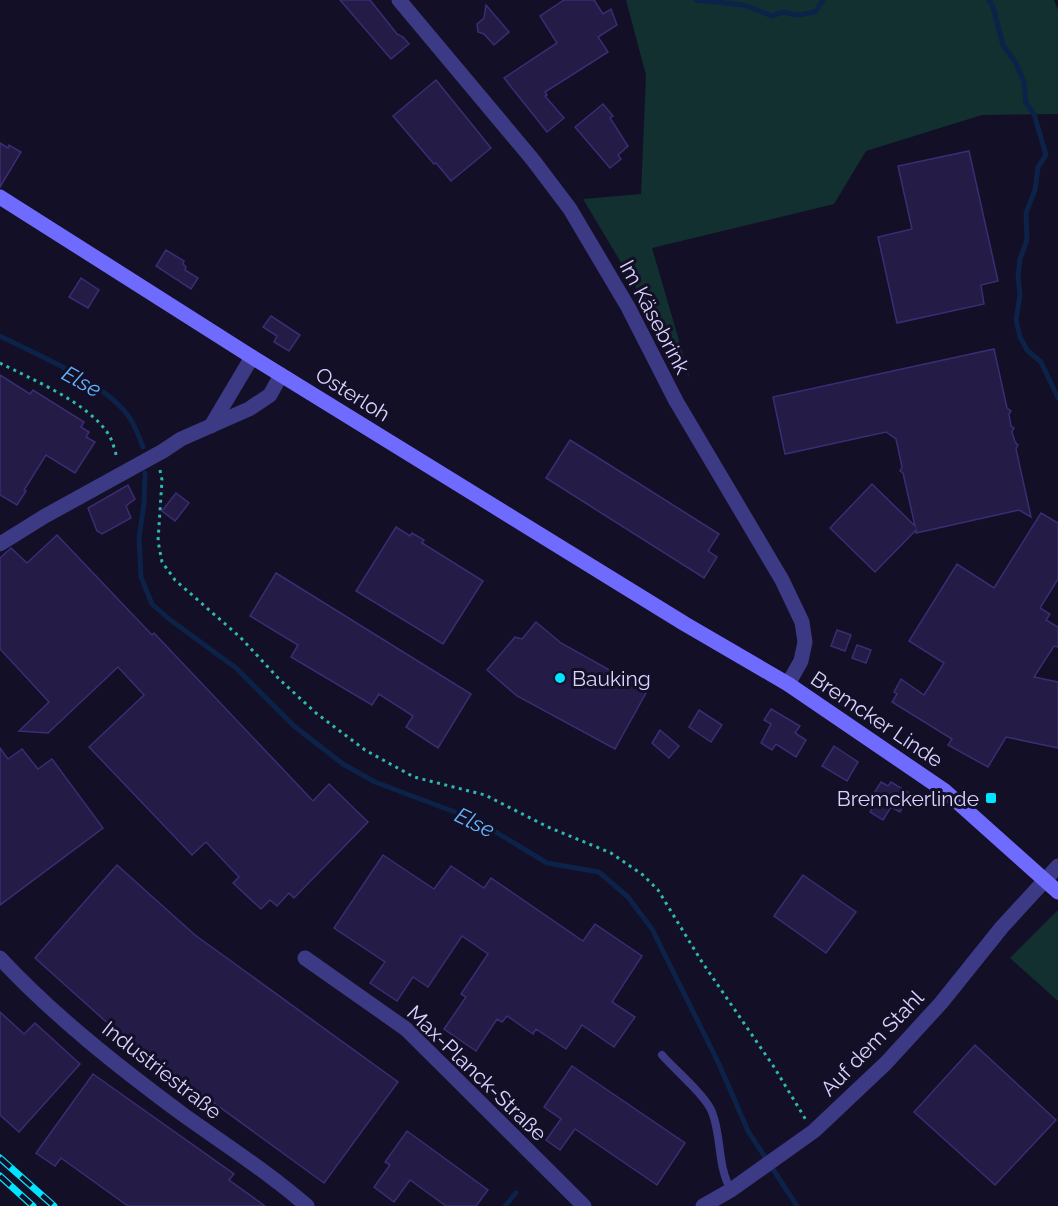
<svg xmlns="http://www.w3.org/2000/svg" width="1058" height="1206" viewBox="0 0 1058 1206" font-family="Raleway,sans-serif">
<rect width="100%" height="100%" fill="#130f26"/>
<g fill="#12302f">
<polygon points="626,0 1054,0 1058,10 1058,114 982,115 866,151 834,204 652,248 690,378 583,199 641,194 646,75"/>
<polygon points="1058,910 1058,1001 1010,958"/>
</g>
<g fill="none" stroke-linecap="round" stroke-linejoin="round">
<g stroke="#0c2248" stroke-width="5">
<polyline points="696,0 744,5 772,16 783,12 798,15 815,12 823,0"/>
<polyline points="989,0 993,7 1003,45 1016,63 1024,82 1026,103 1034,114 1046,155 1038,167 1035,190 1026,213 1027,240 1020,259 1018,276 1020,295 1016,320 1020,337 1027,350 1041,362 1058,398"/>
<path d="M0,336C39,356 100,380 127,414C134,423 139,436 143,447"/>
<polyline points="145,473 144,503 139,538 141,577 152,604 169,619 236,668 294,726 343,764 375,782 476,820 547,863 599,872 628,897 652,929 719,1064 748,1131 797,1206"/>
<polyline points="505,1206 516,1193"/>
</g>
</g>
<g fill="#241b47" stroke="#3b2d73" stroke-width="1.5">
<polygon points="340,0 370,0 397,34 403,37 409,44 391,59"/>
<polygon points="564,0 594,0 603,14 611,9 617,25 598,37 608,52 545,92 547,95 545,96 564,118 547,132 504,78 557,43 540,16"/>
<polygon points="486,5 509,32 494,45 484,34 478,32 477,24 484,18"/>
<polygon points="436,80 491,148 451,181 436,163 434,164 393,116"/>
<polygon points="603,104 613,116 610,118 628,146 618,155 621,159 610,168 575,127"/>
<polygon points="0,143 8,148 9,145 21,152 0,187"/>
<polygon points="969,151 998,281 981,285 984,304 897,323 878,237 912,229 898,166"/>
<polygon points="166,250 184,261 183,264 186,267 185,270 198,278 191,289 156,266"/>
<polygon points="81,278 99,290 88,308 69,297"/>
<polygon points="271,316 300,335 289,351 274,342 277,336 263,327"/>
<polygon points="994,349 1007,408 1011,411 1009,414 1011,426 1014,428 1012,432 1015,442 1018,445 1016,449 1031,517 1019,510 916,533 916,530 875,572 830,528 872,484 915,526 903,473 900,471 902,467 896,439 886,432 785,454 773,397"/>
<polygon points="0,375 30,394 33,390 84,422 81,427 89,432 86,437 95,442 75,473 46,455 24,490 26,491 17,505 0,495"/>
<polygon points="570,440 719,534 708,551 717,557 704,578 546,478"/>
<polygon points="128,485 135,499 126,506 131,518 102,534 97,531 88,508"/>
<polygon points="176,493 189,503 175,521 162,511"/>
<polygon points="1041,513 1058,523 1058,579 1040,608 1050,614 1046,620 1058,627 1058,647 1054,646 1034,677 1058,682 1058,748 1006,737 988,767 948,745 952,739 892,702 897,694 894,692 901,679 924,695 944,663 909,641 957,564 994,588"/>
<polygon points="396,527 410,536 412,533 424,540 422,543 483,581 443,644 356,591"/>
<polygon points="57,535 152,635 154,633 313,801 329,784 368,822 294,898 289,893 277,906 270,900 261,909 233,883 239,877 206,842 192,855 89,747 144,695 118,667 48,733 19,731 49,702 0,649 0,558 11,548 27,563"/>
<polygon points="276,573 471,694 438,748 406,727 413,716 379,694 372,705 291,657 298,645 250,616"/>
<polygon points="536,622 561,643 647,691 615,749 517,696 487,670 515,637 522,639"/>
<polygon points="837,630 851,635 845,651 831,646"/>
<polygon points="857,645 871,650 866,663 852,658"/>
<polygon points="771,709 800,726 795,733 806,740 796,757 776,744 772,750 761,743 771,724 764,720"/>
<polygon points="699,710 722,725 711,742 689,727"/>
<polygon points="660,730 679,746 669,758 652,743"/>
<polygon points="834,746 858,762 847,781 822,766"/>
<polygon points="0,748 8,759 22,749 38,769 52,759 103,828 0,905"/>
<polygon points="881,782 888,786 891,782 911,794 900,812 891,807 883,820 870,812 878,798 873,795"/>
<polygon points="383,855 434,889 451,866 484,888 491,878 583,941 595,924 642,956 612,1002 635,1017 614,1047 582,1025 566,1049 536,1029 533,1034 507,1016 502,1022 497,1019 476,1051 444,1029 466,997 461,994 488,954 462,936 428,987 413,977 397,1001 370,983 385,962 334,928"/>
<polygon points="117,865 195,935 398,1082 324,1183 122,1036 35,958"/>
<polygon points="803,875 856,912 826,953 774,916"/>
<polygon points="0,1012 24,1034 35,1023 80,1064 19,1132 0,1115"/>
<polygon points="975,1045 1056,1120 995,1185 914,1112"/>
<polygon points="572,1066 685,1143 657,1185 575,1129 560,1150 546,1140 561,1119 544,1107"/>
<polygon points="93,1074 234,1174 229,1180 265,1206 128,1206 61,1158 55,1166 36,1153"/>
<polygon points="407,1131 488,1190 476,1206 446,1206 410,1180 394,1202 374,1187 390,1165 385,1162"/>
</g>
<g fill="none" stroke-linecap="round" stroke-linejoin="round">
<g stroke="#2fb8b0" stroke-width="3" stroke-dasharray="3 4.5" stroke-linecap="butt">
<path d="M0,363C33,380 89,403 109,435C113,442 115,451 117,458"/>
<polyline points="160,470 162,480 158,541 162,562 175,580 240,637 279,679 316,713 365,750 414,777 485,795 548,827 611,853 643,875 658,890 702,962 774,1067 806,1120"/>
</g>
<path stroke="#3d3a85" stroke-width="8" d="M662,1055C675,1070 705,1095 712,1112C722,1137 717,1166 731,1190"/>
<g stroke="#3d3a85" stroke-width="15">
<polyline points="399,0 533,160 570,209 628,307 676,401 782,580 802,622 805,642 801,661 788,684"/>
<polyline points="211,426 252,357"/>
<polyline points="0,544 45,516 163,451 181,439 249,409 270,395 281,375"/>
<path d="M0,958C55,1017 120,1068 185,1116C226,1145 269,1173 307,1206"/>
<polyline points="305,958 406,1029 584,1206"/>
<polyline points="703,1206 731,1190 814,1131 886,1063 941,1003 1002,927 1058,866"/>
</g>
<polyline stroke="#6f6bff" stroke-width="15" points="0,197 252,357 685,624 788,684 945,791 1058,892"/>
<g stroke="#00e5ff" stroke-width="7">
<g id="rail">
<polyline points="0,1158 54,1206"/>
<polyline points="0,1176 33,1206"/>
</g>
</g>
<use href="#rail" stroke="#130f26" stroke-width="4.5" stroke-dasharray="14" stroke-linecap="butt"/>
</g>
<g fill="#00e5ff" stroke="#130f26" stroke-width="2">
<circle cx="560" cy="678" r="6"/>
<rect x="985" y="792" width="12" height="12" rx="3"/>
</g>
<g text-anchor="middle" dominant-baseline="central" stroke-width="6" stroke-linejoin="round" paint-order="stroke">
<g font-size="21" fill="#d9d4ff" stroke="#130f26">
<text transform="translate(655 317) rotate(62)">Im Käsebrink</text>
<text transform="translate(353 394) rotate(32)">Osterloh</text>
<text transform="translate(877 719) rotate(34)">Bremcker Linde</text>
<text transform="translate(872 1043) rotate(-46)">Auf dem Stahl</text>
<text transform="translate(162 1070) rotate(38)">Industriestraße</text>
<text transform="translate(477 1073) rotate(44)">Max-Planck-Straße</text>
</g>
<g font-size="21" fill="#d9d4ff" stroke="#130f26" text-anchor="start">
<text x="572" y="678">Bauking</text>
<text x="979" y="798" text-anchor="end">Bremckerlinde</text>
</g>
<g font-size="22" font-style="italic" fill="#62b6ff" stroke="#130f26">
<text transform="translate(82 381) rotate(29)">Else</text>
<text transform="translate(475 822) rotate(26)">Else</text>
</g>
</g>
</svg>
